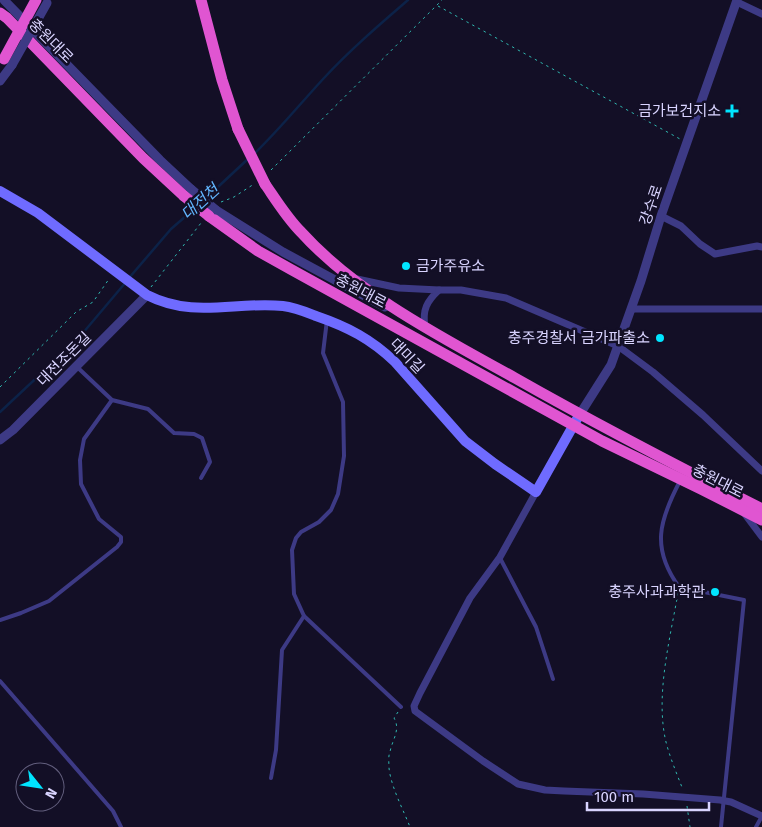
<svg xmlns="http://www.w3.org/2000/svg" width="762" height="827" viewBox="0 0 762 827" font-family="'Fira Sans','Noto Sans KR',sans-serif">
<rect width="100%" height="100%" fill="#130f26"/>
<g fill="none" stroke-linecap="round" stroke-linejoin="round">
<g stroke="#0c2248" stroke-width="2.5">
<path d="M253,155C278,131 300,104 324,78C350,50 379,25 408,0"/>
<polyline points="205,199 249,158"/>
<polyline points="129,278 171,229 194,209"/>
<polyline points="0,412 77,340 126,282"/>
</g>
<g stroke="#2fb8b0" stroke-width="1" stroke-dasharray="2.5 4" stroke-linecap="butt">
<polyline points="438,6 680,139"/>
<polyline points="271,170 442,0"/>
<polyline points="221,202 234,197 254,184"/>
<polyline points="151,287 201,223"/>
<polyline points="0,387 76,312 93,302 109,279"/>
<path d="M678,593C670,639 655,696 666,742C670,758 677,774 683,790"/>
<path d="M398,712L394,718C401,730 392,740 390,752C388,756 389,763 389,768C391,787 403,809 410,827"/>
<polyline points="687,806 690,827"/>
</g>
<g stroke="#3d3a85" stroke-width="4">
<polyline points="327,320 323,353 343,402 344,456 338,494 331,510 319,522 301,532 296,538 292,550 294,594 304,616 401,707"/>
<polyline points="76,366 112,400 148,409 174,433 194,434 202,438 210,462 201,478"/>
<path d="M680,481C659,521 651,548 679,587L744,600L721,827"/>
<polyline points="500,558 536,627 553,679"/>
<polyline points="0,620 21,613 49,601 117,547 121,542 121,537 99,519 81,484 80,460 84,439 112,400"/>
<polyline points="0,681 113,811 121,827"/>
<polyline points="271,778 276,750 282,650 304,616"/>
<polyline points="756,827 762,816"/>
</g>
<g stroke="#3d3a85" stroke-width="7">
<polyline points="737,2 762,14"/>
<polyline points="661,216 681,226 700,244 715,254 757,246 762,247"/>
<path d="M357,279L399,288L439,290C427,301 422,310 425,327"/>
<polyline points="439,290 461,290 506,298 618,346 653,372 703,415 762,471"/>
<polyline points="631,309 762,309"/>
<polyline points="536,492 500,557 470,598 420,693 414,706 415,711 483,761 518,784 545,790 564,791 643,794 720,800 731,802 762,816"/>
<polyline points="744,513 762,537"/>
</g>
<g stroke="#3d3a85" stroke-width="9">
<polyline points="4,0 160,160 191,189"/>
<polyline points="0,81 12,65"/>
<polyline points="216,210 283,252 385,307"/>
<polyline points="580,414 611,365 641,281 661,216 737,0"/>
<polyline points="0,440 13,430 147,295"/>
</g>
<path stroke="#6f6bff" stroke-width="10" d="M0,191L38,213L147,295C194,319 235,301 283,306C294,307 306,312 316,316C348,327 371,339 395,362L465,441L495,464L536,492L577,419"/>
<g stroke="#e055d1" stroke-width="11">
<polyline points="201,0 222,80 238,129"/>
<polyline points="0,13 7,18 143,158 184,196"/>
<path d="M265,184C276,200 287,218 301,232C357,294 443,338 515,378C596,424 679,467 762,509"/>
<polyline points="209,216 258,251 292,270 602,441 701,489 762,520"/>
</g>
<g stroke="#3d3a85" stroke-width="9">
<polyline points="12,65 47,3"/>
<polyline points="191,189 216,210"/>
</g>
<g stroke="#e055d1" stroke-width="11">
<polyline points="4,59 36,0"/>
<polyline points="238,129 265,184"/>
<polyline points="184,196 209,216"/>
</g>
</g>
<g fill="#00e5ff" stroke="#130f26" stroke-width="2">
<path d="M729.5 103.5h5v5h5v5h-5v5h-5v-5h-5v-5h5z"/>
<circle cx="406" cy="266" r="5"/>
<circle cx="660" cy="338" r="5"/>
<circle cx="715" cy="592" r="5"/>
</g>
<g text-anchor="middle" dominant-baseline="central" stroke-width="5" stroke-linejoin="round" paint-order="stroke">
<g font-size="15" fill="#d9d4ff" stroke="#130f26">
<text transform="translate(51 41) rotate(45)">충원대로</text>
<text transform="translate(651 205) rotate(-71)">강수로</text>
<text transform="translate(361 291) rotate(28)">충원대로</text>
<text transform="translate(407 356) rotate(46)">대미길</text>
<text transform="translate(64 359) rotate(-45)">대전조돈길</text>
<text transform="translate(718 481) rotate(27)">충원대로</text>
</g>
<g font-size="15" fill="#d9d4ff" stroke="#130f26" text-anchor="end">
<text x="721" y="111">금가보건지소</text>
<text x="416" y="266" text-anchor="start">금가주유소</text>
<text x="650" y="338">충주경찰서 금가파출소</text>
<text x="705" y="592">충주사과과학관</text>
</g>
<g font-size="16" font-style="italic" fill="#62b6ff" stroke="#130f26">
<text transform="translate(200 202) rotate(-42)">대전천</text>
</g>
</g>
<g transform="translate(40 787) rotate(120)"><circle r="24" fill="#130f26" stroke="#625e7d"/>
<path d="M0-4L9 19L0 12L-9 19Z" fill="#00e5ff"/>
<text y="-8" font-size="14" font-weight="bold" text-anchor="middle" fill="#d9d4ff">N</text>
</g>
<path d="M587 802v8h122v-8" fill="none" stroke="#d9d4ff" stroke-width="2.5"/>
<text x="594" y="802" font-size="15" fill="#d9d4ff" stroke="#130f26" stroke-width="4" paint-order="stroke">100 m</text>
</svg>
